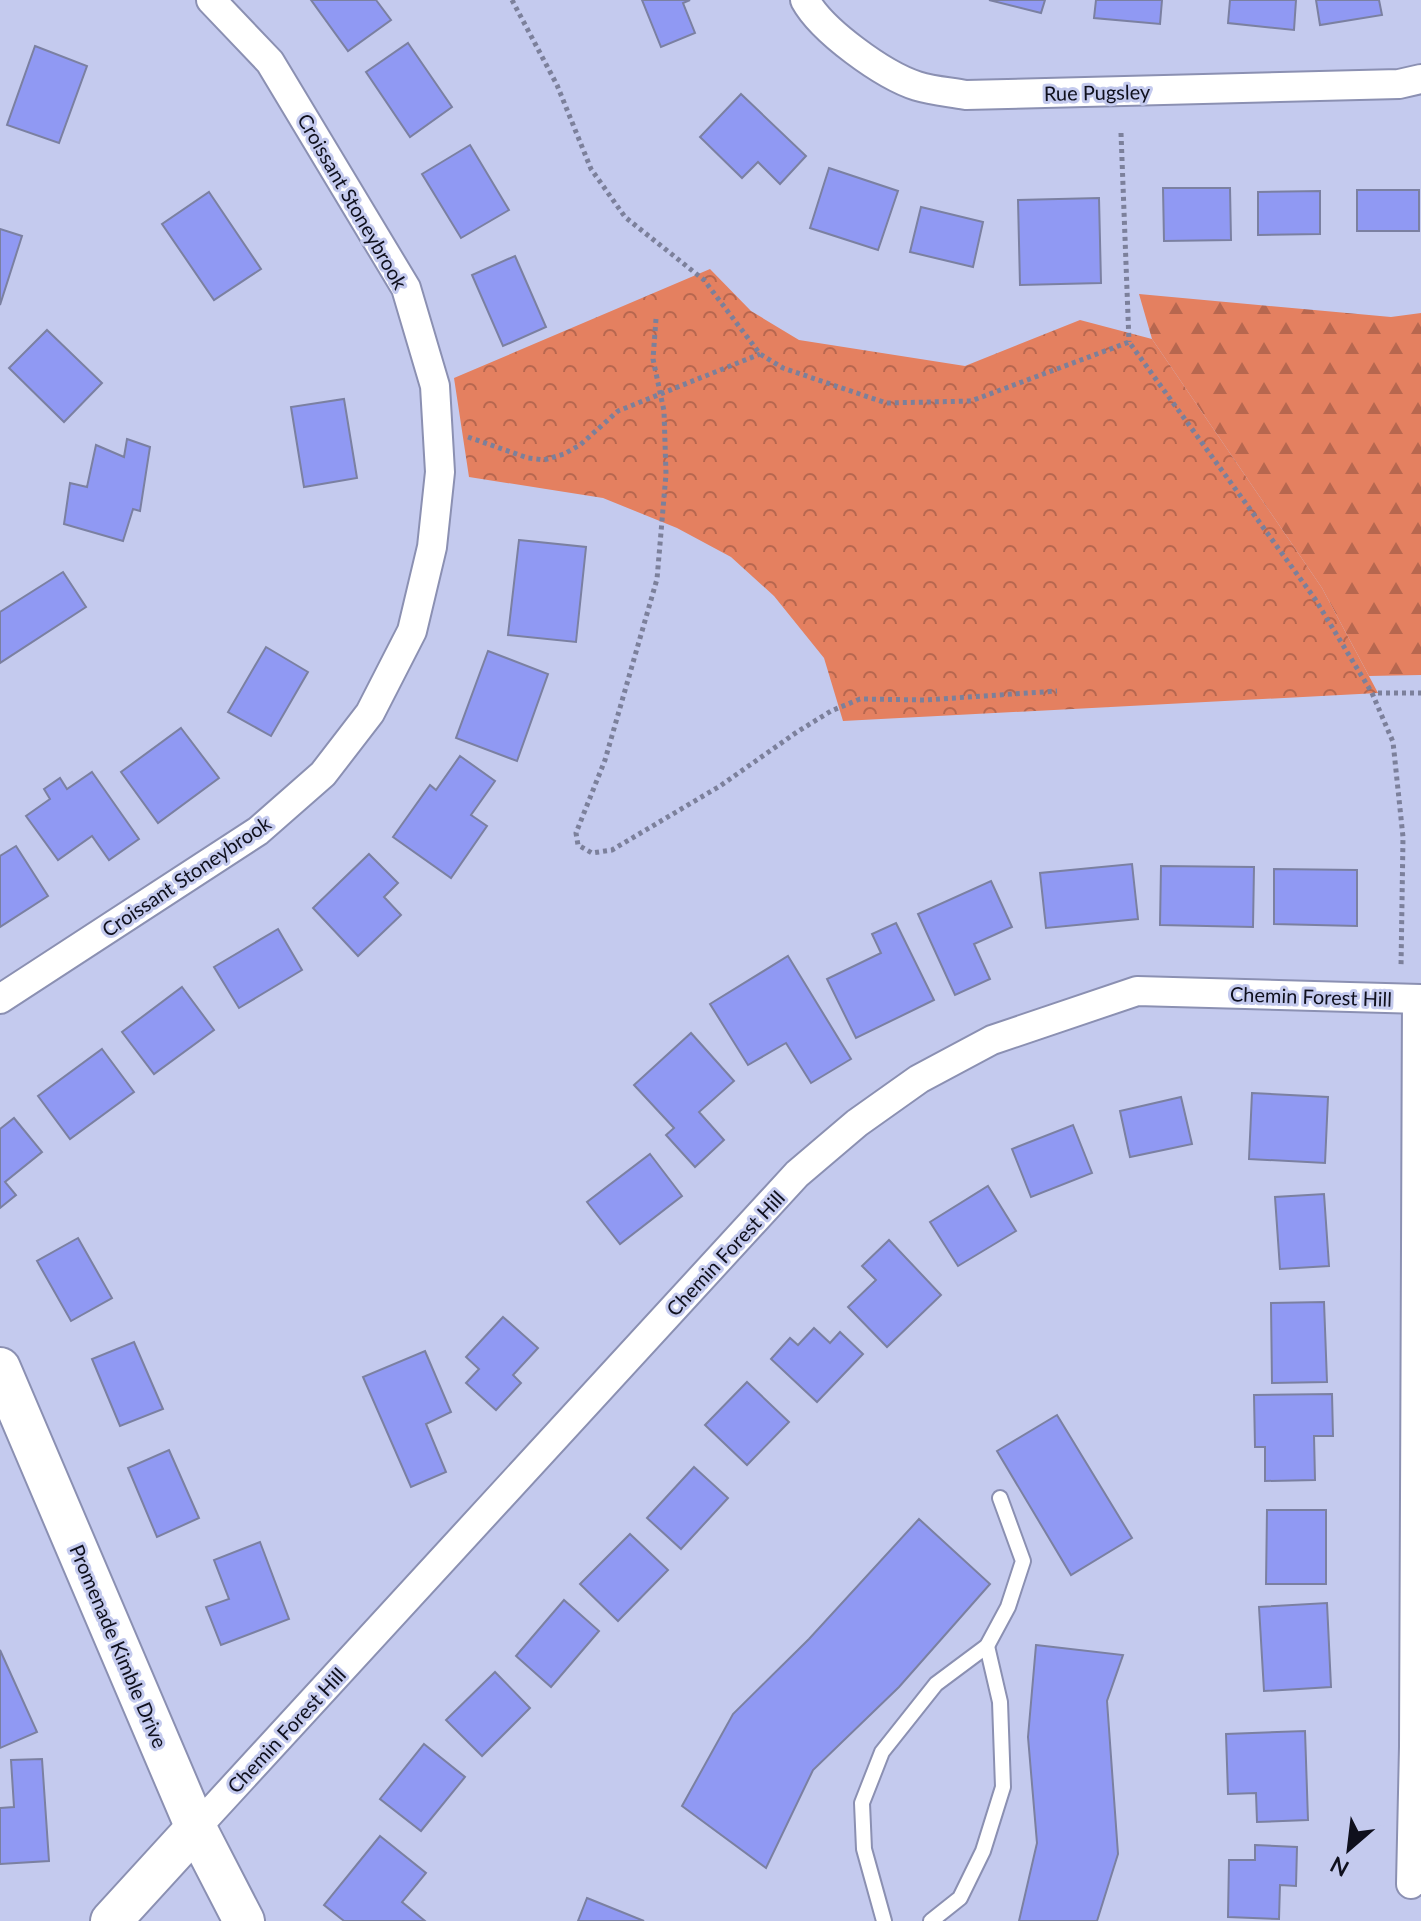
<svg xmlns="http://www.w3.org/2000/svg" width="1421" height="1921" viewBox="0 0 1421 1921" font-family="Lato,sans-serif">
<defs>
<pattern id="forest-firs" width="22" height="20" patternUnits="userSpaceOnUse" patternTransform="scale(2)"><rect width="22" height="20" fill="#e48060"/><path d="M5 1l3.5 6h-7zM16 11l3.5 6h-7z" fill="#b7674f"/></pattern>
<pattern id="park-crowns" width="20" height="18" patternUnits="userSpaceOnUse" patternTransform="scale(2)"><rect width="20" height="18" fill="#e48060"/><path d="M2 6a3 3 0 1 1 6 0M12 15a3 3 0 1 1 6 0" fill="none" stroke="#b7674f"/></pattern>
</defs>
<rect width="100%" height="100%" fill="#c4caee"/>
<polygon fill="url(#forest-firs)" points="1139,294 1391,317 1421,313 1421,675 1369,676 1322,588 1152,339"/>
<polygon fill="url(#park-crowns)" points="710,269 751,311 799,340 965,366 1080,320 1152,339 1322,588 1378,693 843,721 824,658 774,596 731,557 677,528 603,498 469,477 454,378"/>
<g fill="#9099f3" stroke="#7b80a1" stroke-width="2">
<polygon points="311,0 376,0 391,20 348,51"/>
<polygon points="642,0 690,0 683,3 695,33 661,47"/>
<polygon points="989,0 1045,0 1041,13"/>
<polygon points="1096,0 1162,0 1160,24 1094,18"/>
<polygon points="1230,0 1296,0 1294,30 1228,23"/>
<polygon points="1316,0 1379,0 1382,15 1320,25"/>
<polygon points="408,43 452,107 410,137 366,72"/>
<polygon points="35,46 87,66 59,143 7,125"/>
<polygon points="741,94 806,156 780,184 758,162 742,178 700,137"/>
<polygon points="470,145 509,210 461,238 422,174"/>
<polygon points="829,168 898,191 878,250 810,228"/>
<polygon points="1163,188 1230,188 1231,240 1164,241"/>
<rect x="1357" y="190" width="62" height="41"/>
<polygon points="1320,191 1320,234 1258,235 1258,192"/>
<polygon points="209,192 261,269 214,300 162,224"/>
<polygon points="1099,198 1101,283 1020,285 1018,200"/>
<polygon points="921,207 983,222 973,267 910,252"/>
<polygon points="0,229 22,236 0,305"/>
<polygon points="515,256 546,327 503,346 472,275"/>
<polygon points="47,330 102,383 64,422 9,368"/>
<polygon points="344,399 357,478 304,487 291,407"/>
<polygon points="127,439 150,447 140,511 133,509 123,541 64,524 70,483 87,487 96,445 124,457"/>
<polygon points="519,540 586,547 576,642 508,635"/>
<polygon points="63,572 86,607 0,663 0,612"/>
<polygon points="266,647 308,672 271,736 228,712"/>
<polygon points="488,651 548,674 517,761 456,738"/>
<polygon points="181,728 219,778 158,823 121,772"/>
<polygon points="460,756 495,781 471,815 487,826 451,878 393,837 430,785 436,790"/>
<polygon points="92,772 139,839 109,860 92,836 58,860 26,816 50,799 44,789 60,778 67,789"/>
<polygon points="16,846 48,896 0,927 0,856"/>
<polygon points="369,854 398,883 384,897 401,915 358,956 313,908"/>
<polygon points="1132,864 1138,919 1046,928 1040,873"/>
<polygon points="1161,866 1254,867 1253,927 1160,925"/>
<polygon points="1274,869 1357,870 1357,926 1274,924"/>
<polygon points="991,881 1012,927 974,944 990,979 955,995 918,914"/>
<polygon points="896,923 934,1000 856,1038 827,979 881,953 872,934"/>
<polygon points="278,929 302,970 239,1008 214,967"/>
<polygon points="788,956 851,1059 811,1083 786,1043 748,1065 710,1004"/>
<polygon points="182,987 214,1030 154,1074 122,1032"/>
<polygon points="691,1033 734,1081 699,1112 724,1140 695,1167 666,1135 674,1128 634,1085"/>
<polygon points="102,1049 134,1092 70,1139 38,1096"/>
<polygon points="1252,1093 1328,1097 1325,1163 1249,1159"/>
<polygon points="1181,1097 1192,1144 1130,1157 1120,1111"/>
<polygon points="14,1118 42,1152 5,1182 16,1195 0,1208 0,1129"/>
<polygon points="1073,1125 1092,1173 1031,1197 1012,1149"/>
<polygon points="650,1154 682,1196 620,1244 587,1202"/>
<polygon points="988,1186 1016,1231 958,1266 930,1222"/>
<polygon points="1324,1194 1329,1266 1280,1269 1275,1197"/>
<polygon points="78,1238 112,1298 71,1321 37,1261"/>
<polygon points="889,1240 941,1295 887,1347 848,1307 876,1280 862,1266"/>
<polygon points="1324,1302 1327,1382 1272,1383 1271,1303"/>
<polygon points="503,1317 538,1348 513,1375 521,1383 496,1410 466,1383 479,1369 466,1357"/>
<polygon points="814,1328 830,1343 840,1332 863,1354 817,1402 771,1359 790,1338 798,1345"/>
<polygon points="134,1342 163,1409 120,1426 92,1359"/>
<polygon points="425,1351 451,1412 426,1424 446,1472 411,1487 363,1377"/>
<polygon points="747,1382 789,1422 747,1465 705,1425"/>
<polygon points="1332,1394 1333,1436 1314,1436 1315,1480 1265,1481 1265,1447 1255,1447 1254,1395"/>
<polygon points="1057,1415 1132,1538 1071,1575 997,1451"/>
<polygon points="169,1450 199,1518 157,1537 128,1468"/>
<polygon points="694,1467 728,1498 681,1549 647,1518"/>
<polygon points="1267,1510 1326,1510 1326,1584 1266,1584"/>
<polygon points="919,1519 990,1584 899,1687 813,1770 766,1868 682,1806 733,1714 809,1639"/>
<polygon points="630,1534 668,1570 618,1621 580,1584"/>
<polygon points="260,1542 289,1619 221,1645 206,1607 229,1599 214,1560"/>
<polygon points="564,1600 599,1631 551,1687 516,1656"/>
<polygon points="1327,1603 1331,1687 1264,1691 1259,1607"/>
<polygon points="1036,1645 1123,1655 1107,1701 1118,1854 1097,1921 1019,1921 1037,1843 1028,1737"/>
<polygon points="0,1650 37,1732 0,1748"/>
<polygon points="495,1672 530,1708 482,1756 446,1720"/>
<polygon points="1305,1731 1308,1820 1257,1822 1256,1793 1228,1794 1226,1734"/>
<polygon points="424,1744 465,1777 421,1831 380,1799"/>
<polygon points="42,1759 49,1861 0,1864 0,1808 14,1807 11,1760"/>
<polygon points="380,1836 426,1873 402,1902 425,1921 344,1921 324,1905"/>
<polygon points="1255,1845 1297,1847 1296,1886 1280,1885 1279,1919 1228,1917 1229,1860 1255,1860"/>
<polygon points="587,1898 644,1921 578,1921"/>
</g>
<g fill="none" stroke-linecap="round" stroke-linejoin="round">
<g stroke="#8b90b2" stroke-width="18">
<g id="lane">
<polyline points="884,1921 864,1849 862,1803 882,1752 936,1684 987,1646 1008,1607 1023,1561 1000,1498"/>
<polyline points="931,1921 960,1898 983,1851 1003,1787 1000,1702 987,1646"/>
</g>
</g>
<g stroke="#8b90b2" stroke-width="32">
<g id="street">
<path d="M805,0C822,31 883,75 917,86C933,91 950,92 966,95L1399,84L1421,79"/>
<polyline points="0,999 258,831 323,774 370,713 412,631 432,547 440,472 435,386 406,288 270,62 211,0"/>
<polyline points="196,1828 797,1174 857,1123 919,1079 992,1040 1137,991 1421,999"/>
<polyline points="1411,1884 1414,1747 1417,999"/>
</g>
</g>
<g stroke="#8b90b2" stroke-width="44">
<g id="secondary">
<polyline points="0,1368 196,1828 244,1921"/>
<polyline points="111,1921 196,1828"/>
</g>
</g>
<g stroke="#7c809b" stroke-width="5" stroke-dasharray="4 4" stroke-linecap="butt">
<polyline points="512,0 557,85 591,169 625,217 704,280 760,354 783,368 886,403 971,401 1129,342 1315,599 1372,693 1393,742 1403,837 1401,967"/>
<polyline points="1121,133 1129,342"/>
<polyline points="656,319 653,359 664,411 666,474 657,579 605,760 576,833 578,845 592,853 612,850 720,786 797,732 831,711 860,699 925,700 1057,691"/>
<polyline points="468,437 528,458 544,460 564,454 580,445 618,411 760,354"/>
<polyline points="1378,693 1421,693"/>
</g>
<use href="#lane" stroke="#fff" stroke-width="14"/>
<use href="#street" stroke="#fff" stroke-width="28"/>
<use href="#secondary" stroke="#fff" stroke-width="40"/>
</g>
<g text-anchor="middle" dominant-baseline="central" stroke-width="6" stroke-linejoin="round" paint-order="stroke">
<g font-size="20" fill="#0f101d" stroke="#c4caee">
<text transform="translate(1097 92) rotate(-1)">Rue Pugsley</text>
<text transform="translate(353 201) rotate(60)">Croissant Stoneybrook</text>
<text transform="translate(186 876) rotate(-34)">Croissant Stoneybrook</text>
<text transform="translate(1311 996) rotate(2)">Chemin Forest Hill</text>
<text transform="translate(725 1253) rotate(-47)">Chemin Forest Hill</text>
<text transform="translate(119 1646) rotate(67)">Promenade Kimble Drive</text>
<text transform="translate(286 1730) rotate(-47)">Chemin Forest Hill</text>
</g>
</g>
<g transform="translate(1349 1849) rotate(208)" stroke="#c4caee" stroke-width="6" paint-order="stroke">
<path d="M0-6L14 30L0 20L-14 30Z" fill="#0f101d"/>
<text y="-12" font-size="22" font-weight="bold" text-anchor="middle" fill="#0f101d">N</text>
</g>
</svg>
